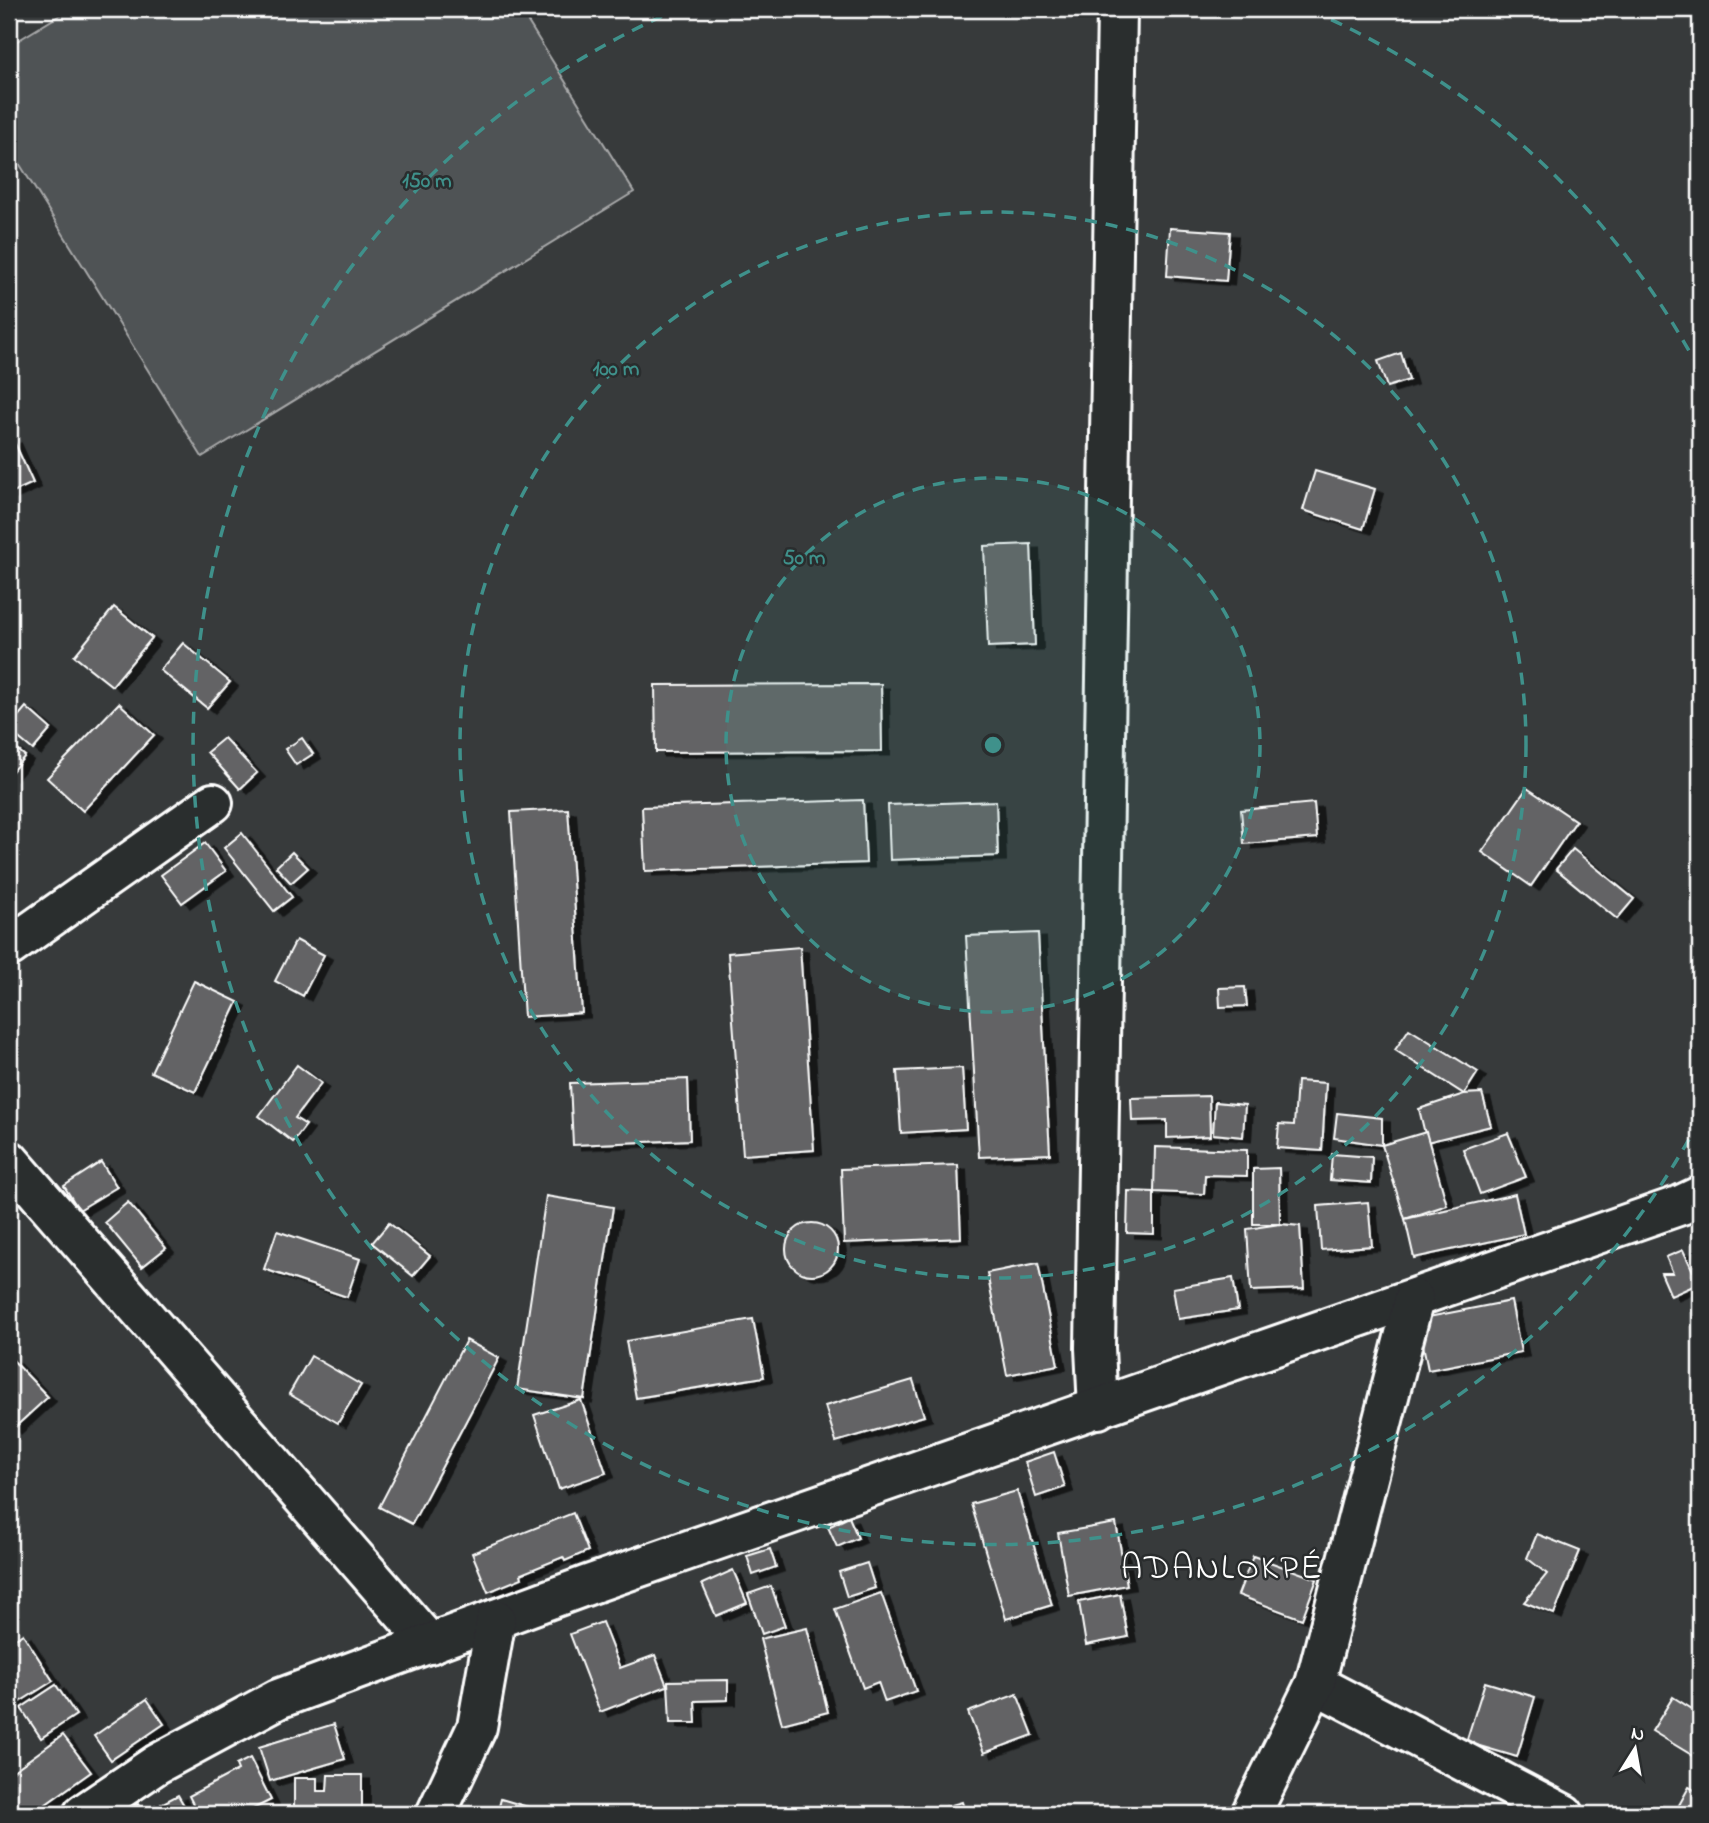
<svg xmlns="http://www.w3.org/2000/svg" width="1709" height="1823" viewBox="0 0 1709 1823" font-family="'Indie Flower',sans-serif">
<defs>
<filter id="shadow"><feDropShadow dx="8" dy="4.5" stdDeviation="0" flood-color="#0009"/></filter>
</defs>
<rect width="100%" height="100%" fill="#373a3b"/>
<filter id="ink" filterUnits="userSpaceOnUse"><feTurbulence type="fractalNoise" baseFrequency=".0143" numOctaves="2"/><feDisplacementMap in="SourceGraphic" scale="14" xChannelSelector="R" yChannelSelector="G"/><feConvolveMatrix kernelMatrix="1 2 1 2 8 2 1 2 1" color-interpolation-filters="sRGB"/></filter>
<g filter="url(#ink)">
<polygon fill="#505354" stroke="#a8a9aa" stroke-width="2" points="70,9 520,9 634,192 202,457 9,147 9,46"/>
<g fill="#636465" stroke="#fff" stroke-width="2" filter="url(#shadow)">
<polygon points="1170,228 1230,232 1226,281 1167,276"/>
<polygon points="1401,353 1409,380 1387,387 1378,361"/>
<polygon points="13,439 33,483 9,494 9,440"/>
<polygon points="1315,471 1375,489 1363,529 1303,510"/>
<polygon points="1031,544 1035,645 988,647 984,546"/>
<polygon points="114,607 152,638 112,686 74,656"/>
<polygon points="183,643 230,682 207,708 160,670"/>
<polygon points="881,684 882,751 656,752 655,685"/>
<polygon points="119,703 154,735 83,811 47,778"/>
<polygon points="26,707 51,729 33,750 9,730 9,727"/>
<polygon points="224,738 257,773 240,789 207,752"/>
<polygon points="302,738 313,754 296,765 285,749"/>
<polygon points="9,743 25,756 9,775"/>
<polygon points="1527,788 1576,821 1531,886 1482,852"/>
<polygon points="863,800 866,863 645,871 642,807"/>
<polygon points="996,801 998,856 890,860 888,805"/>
<polygon points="1314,803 1317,838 1244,844 1241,810"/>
<polygon points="568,809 582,1013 524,1017 511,812"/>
<polygon points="242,833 292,897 274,911 224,848"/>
<polygon points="205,843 226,871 182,903 161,875"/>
<polygon points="1573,849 1634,899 1617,919 1556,869"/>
<polygon points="292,852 308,868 291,883 276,867"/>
<polygon points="1038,933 1050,1154 979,1157 966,936"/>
<polygon points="296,940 324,955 303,996 275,981"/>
<polygon points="800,947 814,1150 743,1155 728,953"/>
<polygon points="194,981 238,1002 195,1092 151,1072"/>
<polygon points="1245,987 1247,1006 1220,1007 1219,988"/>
<polygon points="1409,1029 1478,1072 1464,1094 1395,1050"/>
<polygon points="297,1065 321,1083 295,1118 306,1125 293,1142 259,1116"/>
<polygon points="962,1068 966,1129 901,1133 897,1071"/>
<polygon points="688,1079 690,1140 573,1145 570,1083"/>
<polygon points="1297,1081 1326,1083 1322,1151 1277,1148 1279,1124 1294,1125"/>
<polygon points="1482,1093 1491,1126 1427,1142 1419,1109 1464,1094"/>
<polygon points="1209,1096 1210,1136 1167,1138 1167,1120 1132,1121 1131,1098"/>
<polygon points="1215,1102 1245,1105 1243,1137 1213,1134"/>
<polygon points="1337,1113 1382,1118 1382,1145 1334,1138"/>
<polygon points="1426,1132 1447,1205 1405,1219 1382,1145"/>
<polygon points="1508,1133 1526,1177 1480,1194 1463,1149"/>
<polygon points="1155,1147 1247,1150 1247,1176 1205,1175 1204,1194 1154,1192"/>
<polygon points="1332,1154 1372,1157 1371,1183 1330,1180"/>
<polygon points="101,1162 117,1187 79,1210 64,1186"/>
<polygon points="958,1165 961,1238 844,1243 841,1169"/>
<polygon points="1279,1168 1280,1224 1253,1224 1253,1169"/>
<polygon points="1128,1191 1154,1192 1154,1234 1127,1233"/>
<polygon points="1515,1194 1524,1234 1414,1258 1405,1219"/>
<polygon points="546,1196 613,1207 584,1399 517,1389"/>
<polygon points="128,1202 166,1248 142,1267 105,1222"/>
<polygon points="1368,1202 1372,1246 1321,1250 1318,1206"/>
<circle cx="812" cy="1249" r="26"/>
<polygon points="389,1223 430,1256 413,1276 372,1243"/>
<polygon points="1280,1224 1300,1226 1304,1289 1251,1291 1247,1229"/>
<polygon points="277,1231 360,1259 347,1297 264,1269"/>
<polygon points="1683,1250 1693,1271 1700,1268 1700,1283 1671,1296 1661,1273 1673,1273 1666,1257"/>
<polygon points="1038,1263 1058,1365 1007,1375 987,1273"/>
<polygon points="1233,1278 1238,1310 1178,1319 1173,1288"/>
<polygon points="1511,1301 1521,1352 1428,1370 1418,1319"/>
<polygon points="753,1319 764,1377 636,1398 626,1341"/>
<polygon points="466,1340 499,1358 412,1524 379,1507"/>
<polygon points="9,1356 48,1397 13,1429 9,1424"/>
<polygon points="311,1356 361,1385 338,1423 289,1394"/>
<polygon points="913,1380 924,1416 836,1442 825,1406"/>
<polygon points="581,1400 606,1473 559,1489 534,1415"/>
<polygon points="1054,1452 1065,1487 1036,1497 1025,1462"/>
<polygon points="1017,1491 1052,1605 1006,1619 971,1504"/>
<polygon points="573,1513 588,1551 565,1561 563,1557 521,1574 522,1578 488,1592 472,1553"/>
<polygon points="849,1517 858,1538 837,1547 828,1527"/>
<polygon points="1116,1523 1127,1585 1069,1596 1058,1533"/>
<polygon points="1537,1534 1580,1551 1554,1614 1524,1602 1547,1574 1527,1558"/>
<polygon points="770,1549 776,1567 753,1575 747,1556"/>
<polygon points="1253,1556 1317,1579 1302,1619 1238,1595"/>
<polygon points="867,1563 875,1588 847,1597 839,1572"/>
<polygon points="733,1570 747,1603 716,1616 702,1584"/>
<polygon points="771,1586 785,1626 762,1634 748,1594"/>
<polygon points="881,1593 916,1691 885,1702 878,1682 863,1688 835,1609"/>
<polygon points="1120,1594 1128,1637 1086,1645 1079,1602"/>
<polygon points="602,1622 620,1668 655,1655 667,1686 600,1712 570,1634"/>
<polygon points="807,1628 828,1712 782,1724 760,1639"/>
<polygon points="23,1634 53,1681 10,1708 9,1643"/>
<polygon points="728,1680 728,1700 695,1701 696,1723 670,1723 668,1681"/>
<polygon points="1485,1682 1535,1697 1517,1757 1466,1742"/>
<polygon points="56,1685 76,1715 41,1738 21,1708"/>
<polygon points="1017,1694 1033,1735 984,1753 968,1712"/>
<polygon points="1673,1697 1700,1714 1700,1760 1652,1731"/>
<polygon points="147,1699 164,1724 111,1760 94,1736"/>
<polygon points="334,1724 345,1759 270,1781 259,1747"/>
<polygon points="63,1735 91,1772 32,1814 14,1814 9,1808 9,1774"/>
<polygon points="250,1758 271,1800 243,1814 198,1814 189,1796 238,1770 236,1765"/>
<polygon points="328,1775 362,1775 362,1814 294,1814 294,1778 317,1778 317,1791 327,1791"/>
<polygon points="1689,1787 1700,1793 1700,1814 1674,1814"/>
<polygon points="178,1795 189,1814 166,1814 161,1804"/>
<polygon points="501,1799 552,1814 497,1814"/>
<polygon points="962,1802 966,1814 921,1814"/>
<polygon points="139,1804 143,1811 155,1805 161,1814 120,1814"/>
</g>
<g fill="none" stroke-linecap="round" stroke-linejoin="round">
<g stroke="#fff" stroke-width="44">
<g id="minor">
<polyline points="9,947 213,803"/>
<polyline points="9,1160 430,1644"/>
<polyline points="1098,1409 1095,1348 1117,9"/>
<polyline points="1315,1684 1564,1814"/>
<polyline points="83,1814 157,1764 278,1699 588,1585 1681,1205 1700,1196"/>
<polyline points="436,1814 477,1727 496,1619"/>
<polyline points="1251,1814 1315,1684 1414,1299"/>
</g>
</g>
<use href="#minor" stroke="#2a2d2e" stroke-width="38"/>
</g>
</g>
<circle cx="993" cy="745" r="267" fill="#3f918b" fill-opacity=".12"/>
<g fill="none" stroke="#3f918b" stroke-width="3.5" stroke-dasharray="12 9">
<circle cx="993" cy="745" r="267"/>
<circle cx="993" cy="745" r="533"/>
<path d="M1699 1121A800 800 0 1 1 674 11M1312 11A800 800 0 0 1 1699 369"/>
</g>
<g text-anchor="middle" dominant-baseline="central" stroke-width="5" stroke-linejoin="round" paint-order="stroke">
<g font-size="35" letter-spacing="2" fill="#fff" stroke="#2a2d2e">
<text x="1222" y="1569">ADANLOKPÉ</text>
</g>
</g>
<circle cx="993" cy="745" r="10" fill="#3f918b" stroke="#2a2d2e" stroke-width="3.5"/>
<g font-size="21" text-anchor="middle" font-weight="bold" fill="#3f918b" stroke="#2a2d2e" stroke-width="5" stroke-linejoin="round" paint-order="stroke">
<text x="427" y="187">150 m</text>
<text x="616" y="375">100 m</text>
<text x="804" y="564">50 m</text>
</g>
<rect width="1709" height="1823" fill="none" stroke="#2a2d2e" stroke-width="35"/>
<rect x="18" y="18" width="1674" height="1788" fill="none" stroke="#fff" stroke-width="2.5" filter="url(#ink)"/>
<g transform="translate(1635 1749) rotate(11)" stroke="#2a2d2e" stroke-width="5" paint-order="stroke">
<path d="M0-5L12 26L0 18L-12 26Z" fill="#ffffff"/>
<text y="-10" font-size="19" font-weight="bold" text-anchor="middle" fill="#ffffff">N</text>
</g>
</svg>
